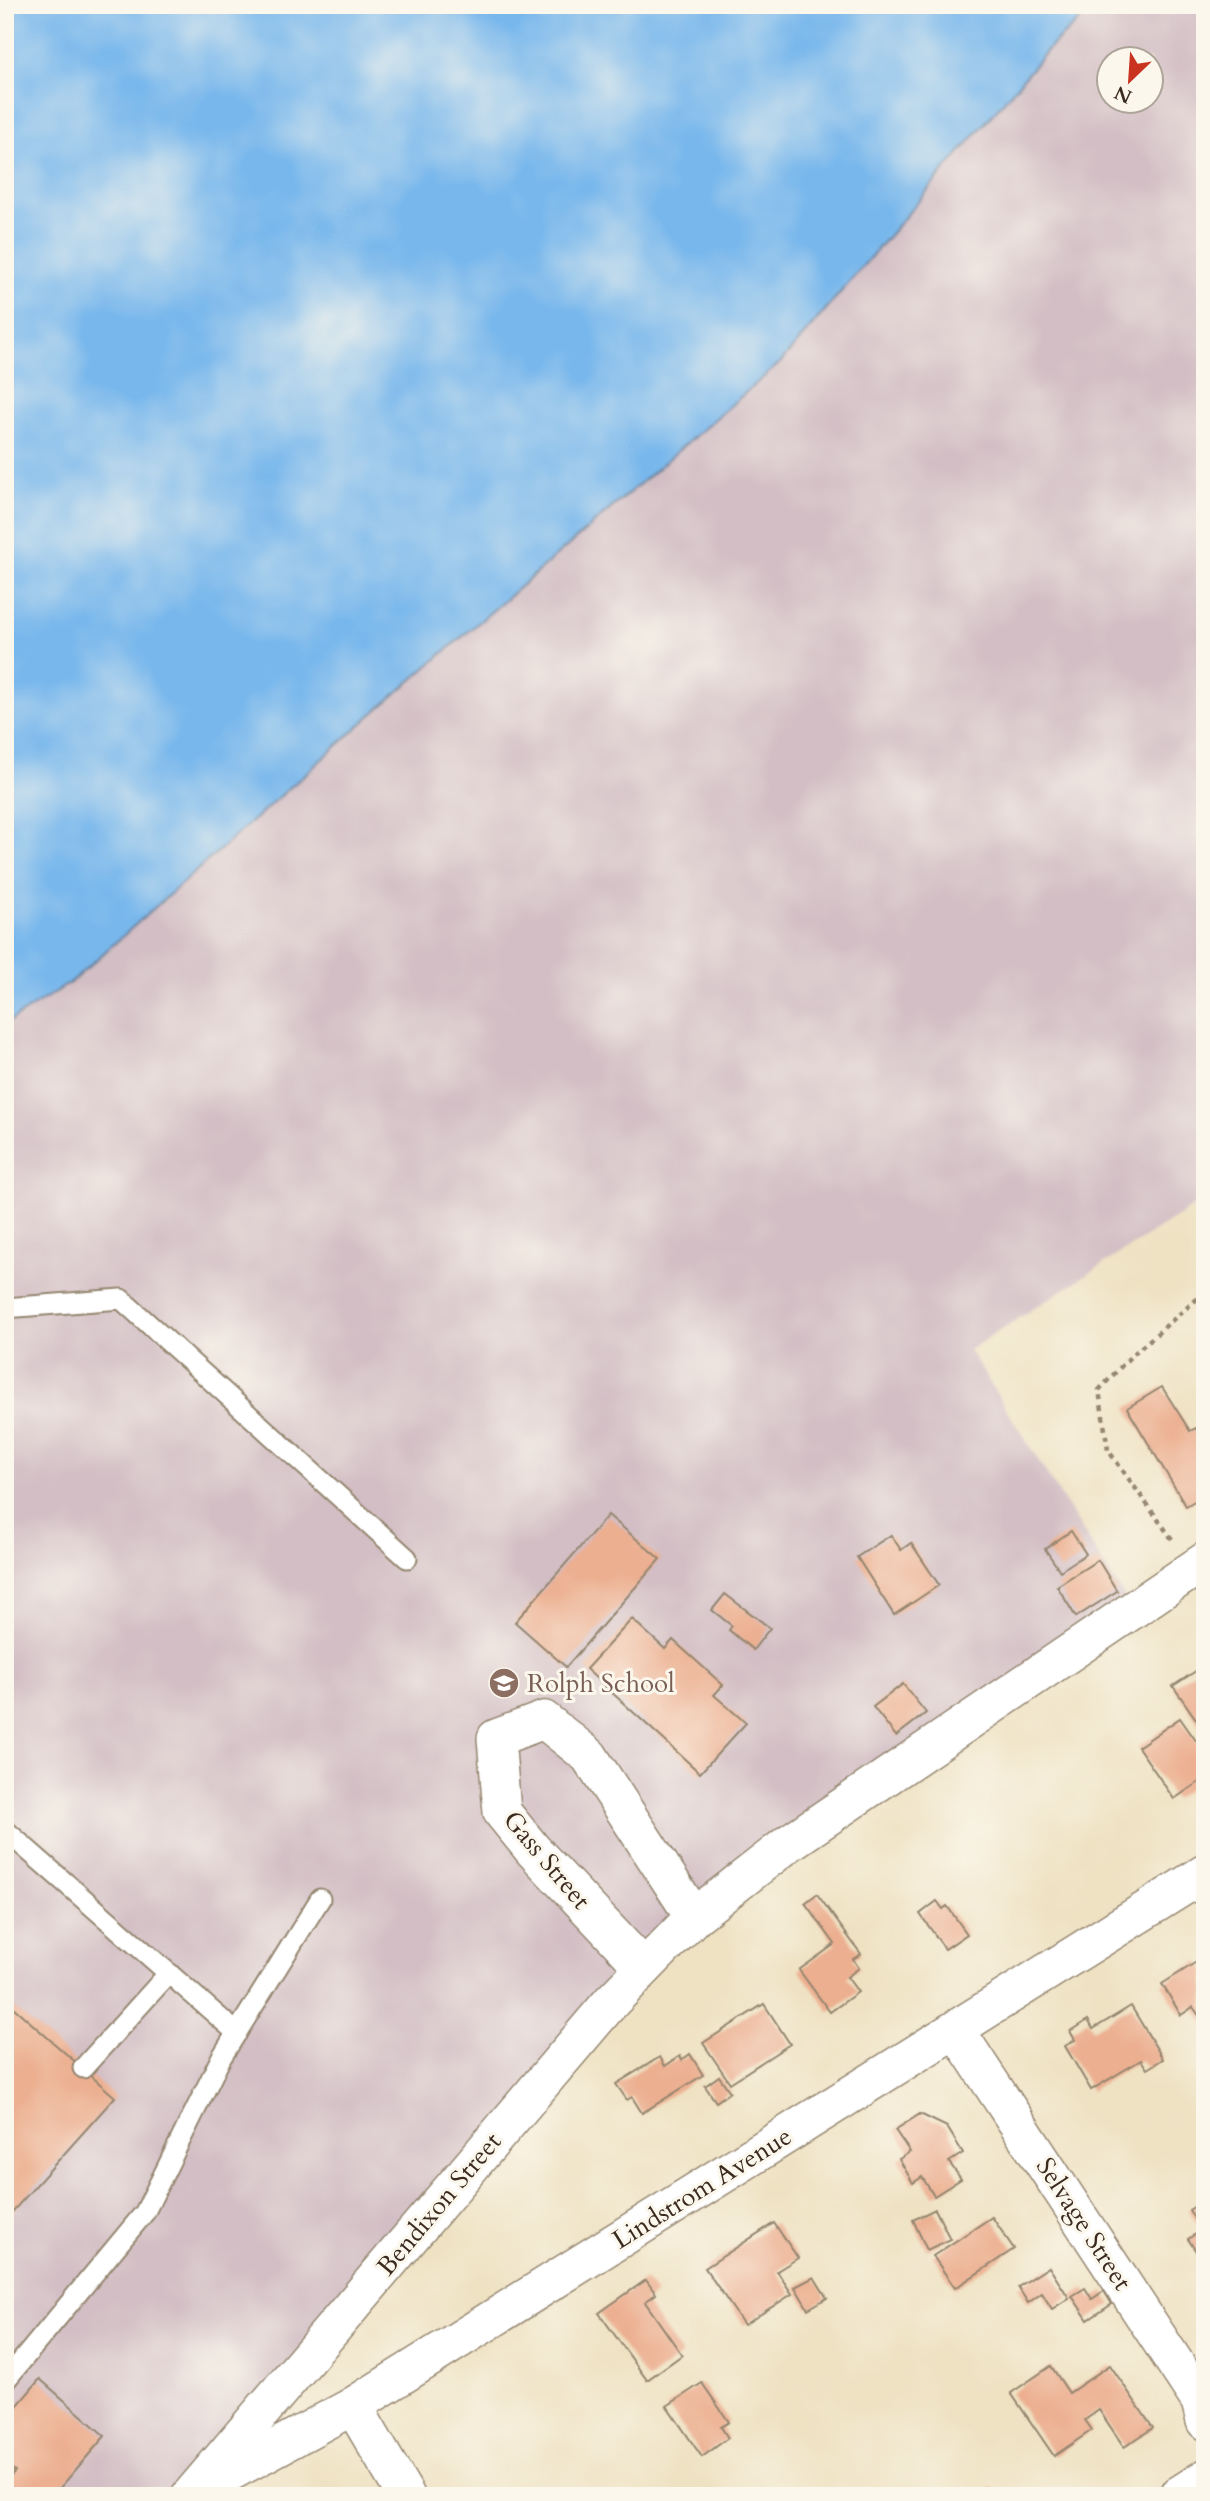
<svg xmlns="http://www.w3.org/2000/svg" width="1210" height="2501" viewBox="0 0 1210 2501" font-family="Cardo,serif">
<rect width="100%" height="100%" fill="#fbf7ec"/>
<filter id="ink" filterUnits="userSpaceOnUse"><feTurbulence type="fractalNoise" baseFrequency=".0143" numOctaves="2"/><feDisplacementMap in="SourceGraphic" scale="14" xChannelSelector="R" yChannelSelector="G"/><feConvolveMatrix kernelMatrix="1 2 1 2 8 2 1 2 1" color-interpolation-filters="sRGB"/></filter>
<filter id="wash" filterUnits="userSpaceOnUse"><feTurbulence type="fractalNoise" baseFrequency=".00686" numOctaves="4" result="noise"/><feDisplacementMap in="SourceGraphic" scale="28" xChannelSelector="R" yChannelSelector="G"/><feGaussianBlur stdDeviation="1.57" result="paint"/><feColorMatrix in="noise" values="0 0 0 0 0 0 0 0 0 0 0 0 0 0 0 0 0 1.4 0 .05"/><feComposite in="paint" operator="in"/></filter>
<g filter="url(#wash)">
<rect width="100%" height="100%" fill="#efe2c3"/>
<path fill="#d2bec4" fill-rule="evenodd" d="M1097,5H1205V1199L969,1350L1132,1609L694,1917L190,2496H5V1024L70,983L376,711L1050,47ZM1108,60H1150V102H1108Z"/>
<polygon fill="#78b7ec" stroke="#5a7085" stroke-width="2" points="5,5 1096,5 1050,47 781,362 376,711 70,983 5,1024"/>
<g id="blocks">
<g fill="#ecaf90">
<polygon points="1162,1387 1190,1431 1196,1428 1205,1442 1205,1447 1201,1450 1205,1456 1205,1495 1186,1506 1127,1408"/>
<polygon points="608,1515 660,1559 566,1667 515,1622"/>
<polygon points="1071,1531 1086,1554 1060,1571 1045,1549"/>
<polygon points="891,1535 901,1550 911,1543 939,1585 894,1615 857,1557"/>
<polygon points="1098,1560 1117,1591 1076,1617 1057,1586"/>
<polygon points="725,1594 770,1628 753,1650 729,1630 732,1626 712,1610"/>
<polygon points="632,1619 665,1649 673,1640 723,1685 714,1695 746,1723 700,1773 586,1669"/>
<polygon points="1205,1665 1205,1732 1173,1686"/>
<polygon points="903,1684 926,1713 896,1736 873,1707"/>
<polygon points="1180,1718 1199,1745 1205,1741 1205,1778 1174,1799 1138,1747"/>
<polygon points="817,1894 861,1954 853,1959 859,1968 847,1977 858,1992 830,2012 799,1970 835,1944 805,1903"/>
<polygon points="937,1901 943,1909 947,1906 967,1934 945,1949 920,1914"/>
<polygon points="1198,1961 1205,1971 1205,2024 1193,2007 1181,2015 1162,1984"/>
<polygon points="5,2000 115,2097 5,2220"/>
<polygon points="764,2004 790,2044 730,2083 703,2043"/>
<polygon points="1131,2006 1163,2059 1147,2069 1141,2060 1091,2090 1065,2046 1075,2040 1070,2031 1088,2020 1093,2029"/>
<polygon points="690,2054 703,2075 642,2113 632,2097 627,2100 616,2084 660,2057 665,2066 680,2056 682,2060"/>
<polygon points="719,2076 730,2092 716,2102 705,2086"/>
<polygon points="920,2114 947,2127 963,2153 949,2162 961,2179 934,2196 922,2177 913,2183 899,2159 910,2152 895,2130"/>
<polygon points="1205,2200 1205,2221 1198,2225 1189,2210"/>
<polygon points="935,2209 950,2239 927,2250 913,2220"/>
<polygon points="992,2217 1014,2249 955,2288 933,2256"/>
<polygon points="774,2223 798,2258 777,2271 792,2294 744,2325 705,2268"/>
<polygon points="1205,2228 1205,2265 1188,2239"/>
<polygon points="1049,2267 1069,2298 1052,2309 1042,2293 1028,2303 1018,2287"/>
<polygon points="814,2277 827,2298 808,2309 795,2287"/>
<polygon points="646,2280 656,2294 645,2302 682,2355 647,2380 599,2313"/>
<polygon points="1085,2288 1092,2299 1104,2291 1112,2304 1088,2320 1072,2296"/>
<polygon points="1110,2365 1153,2428 1124,2447 1099,2410 1085,2420 1092,2430 1054,2456 1011,2393 1051,2366 1069,2393"/>
<polygon points="40,2379 105,2436 53,2496 5,2496 5,2482 15,2471 5,2463 5,2420"/>
<polygon points="702,2383 729,2422 721,2427 728,2438 702,2457 667,2406"/>
<polygon points="993,2488 998,2496 981,2496"/>
</g>
</g>
</g>
<g filter="url(#ink)">
<use href="#blocks" fill-opacity="0" stroke="#958670" stroke-width="2"/>
<g fill="none" stroke-linecap="round" stroke-linejoin="round">
<g stroke="#958670" stroke-width="23">
<g id="service">
<polyline points="5,1308 121,1299 407,1558"/>
<polyline points="5,1830 237,2033"/>
<polyline points="83,2068 169,1973"/>
<polyline points="5,2381 145,2212 221,2058 320,1899"/>
</g>
</g>
<g stroke="#958670" stroke-width="40">
<g id="minor">
<polyline points="644,1968 533,1850 502,1812 496,1738 544,1720 589,1756 694,1917"/>
<polyline points="956,2030 1200,2401 1205,2421"/>
<polyline points="353,2406 406,2496"/>
<polyline points="212,2482 353,2406 1205,1873"/>
<polyline points="190,2496 610,2003 694,1917 789,1843 1205,1561"/>
<polyline points="1177,2496 1205,2478"/>
</g>
</g>
<polyline stroke="#958670" stroke-width="4.5" stroke-dasharray="5 5" stroke-linecap="butt" points="1172,1539 1108,1450 1099,1390 1130,1357 1205,1292"/>
<use href="#service" stroke="#fff" stroke-width="19"/>
<use href="#minor" stroke="#fff" stroke-width="37"/>
</g>
</g>
<defs>
<g id="school-disc" transform="scale(1.575)"><circle r="9.5" fill="#8d6e63" stroke="#fbf7ec"/><path d="M0-5L7-2L0 1L-7-2ZM-4 1L0 2.5L4 1V4Q0 6-4 4Z" fill="#fff"/></g>
</defs>
<g fill-rule="evenodd">
<use href="#school-disc" x="504" y="1683"/>
</g>
<g text-anchor="middle" dominant-baseline="central" stroke-width="6" stroke-linejoin="round" paint-order="stroke">
<g font-size="26" fill="#785e54" stroke="#fbf7ec" text-anchor="start">
<text x="527" y="1683">Rolph School</text>
</g>
<g font-size="26" fill="#3b2a1e" stroke="#fbf7ec">
<text transform="translate(547 1860) rotate(50)">Gass Street</text>
<text transform="translate(702 2188) rotate(-32)">Lindstrom Avenue</text>
<text transform="translate(439 2204) rotate(-50)">Bendixon Street</text>
<text transform="translate(1084 2224) rotate(57)">Selvage Street</text>
</g>
</g>
<rect width="1210" height="2501" fill="none" stroke="#fbf7ec" stroke-width="28"/>
<g transform="translate(1130 80) rotate(205)"><circle r="33" fill="#fbf7ec" stroke="#aea59a" stroke-width="2"/>
<path d="M0-5L12 26L0 18L-12 26Z" fill="#c8321e"/>
<text y="-10" font-size="19" font-weight="bold" text-anchor="middle" fill="#3b2a1e">N</text>
</g>
</svg>
